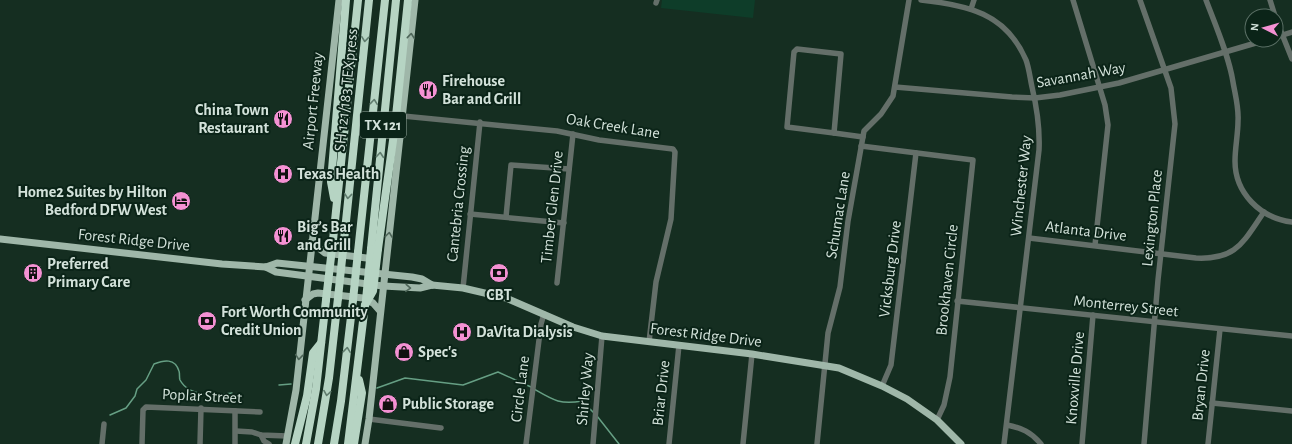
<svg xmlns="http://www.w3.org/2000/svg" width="1292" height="444" viewBox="0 0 1292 444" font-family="'Alegreya Sans',sans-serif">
<rect width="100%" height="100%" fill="#152e21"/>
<polygon fill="#0e3d29" points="662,0 755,0 753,18 661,8"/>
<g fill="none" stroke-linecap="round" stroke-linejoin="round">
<g stroke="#669f84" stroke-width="1.5">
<polyline points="279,385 291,384"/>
<polyline points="377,388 405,378 463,385 498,372 531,387"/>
<path d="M534,389C553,400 560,405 582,401L594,413"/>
<path d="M110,415L126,408L135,396L137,389L146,380L154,364C164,360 175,358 179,371C180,374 179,378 180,380C189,397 217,396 232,393"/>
<polyline points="597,416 619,444"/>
</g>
<g stroke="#646f69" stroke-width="5.5">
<path d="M921,0C967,5 1006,13 1026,60C1029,68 1030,78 1032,87C1037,108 1040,128 1039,150L1004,444"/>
<polyline points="1073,0 1105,105 1108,125 1095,245"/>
<polyline points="1140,0 1171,88 1175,124 1158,280 1144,444"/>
<path d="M1206,0C1215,24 1229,56 1233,82C1235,94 1239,108 1238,121C1238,134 1235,148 1235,161C1235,193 1260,218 1292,222"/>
<polyline points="1270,0 1275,16"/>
<polyline points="656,3 657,0"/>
<polyline points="971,9 974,0"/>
<polyline points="1276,19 1292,59"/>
<polyline points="1276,37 1292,32"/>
<polygon points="797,49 841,54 834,133 787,127 794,52"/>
<polyline points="895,87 1012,97 1035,98 1060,95 1119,83 1266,40"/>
<polyline points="403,116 557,131 599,140 673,149 675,152 671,219 656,282 649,342"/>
<polyline points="834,133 863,137"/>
<polyline points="861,146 973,160 950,377 944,405 937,420"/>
<polyline points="470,214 564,223"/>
<polyline points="506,217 511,165 569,169"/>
<path d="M1029,238L1196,258C1237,260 1243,242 1264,212"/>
<polyline points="557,283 573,134"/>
<polyline points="463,288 480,122"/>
<polyline points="957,301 1292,336"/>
<polyline points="882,386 891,365 916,153"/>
<polyline points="1212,403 1292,411"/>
<polyline points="369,419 441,428"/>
<path d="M1007,425C1022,428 1031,432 1041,444"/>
<polyline points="236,431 252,432 261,435 287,436"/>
<polyline points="261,435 264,441 269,444"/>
<polyline points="102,444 104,424"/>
<polyline points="142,444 143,410 146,407 260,412"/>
<polyline points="200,444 201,408"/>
<polyline points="235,444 235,411"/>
<polyline points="526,444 541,324 544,314"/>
<polyline points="593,444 602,336"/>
<polyline points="669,444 679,345"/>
<polyline points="743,444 752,354"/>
<polyline points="817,444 828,333 840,287 848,221 864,131 881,114 893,96 909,0"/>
<polyline points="1082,444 1093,315"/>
<polyline points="1208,444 1220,329"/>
</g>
<g stroke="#9fb7a9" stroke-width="7">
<polyline points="0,239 222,264 266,267 277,263 412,277 422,279 432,285"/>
<polyline points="311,242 325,253 375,259"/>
<polyline points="266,267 276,272 383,286 420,288 432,285 463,288 506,298 573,327 602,336 752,354 839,368 882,386 907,399 937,420 961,444"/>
<polyline points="305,300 313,294 318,293 363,298 373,303 380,311"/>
<polyline points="286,444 296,390 339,0"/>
<polyline points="365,444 369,419 415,0"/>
</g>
<g stroke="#b6d4c3" stroke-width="8">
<polyline points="334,198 331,182 346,0"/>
<polyline points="333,240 358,0"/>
<polyline points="371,249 396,0"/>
<polyline points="378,249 395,126 408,0"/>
<polyline points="343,250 369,0"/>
<polyline points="358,252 385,0"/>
<polyline points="295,444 307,396 313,353 321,343"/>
<polyline points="306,444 316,389 326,300"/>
<polyline points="318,444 329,378 338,298"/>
<polyline points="334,444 341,401 353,300"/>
<polyline points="348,444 365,305"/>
<polyline points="354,444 362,393 359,380"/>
</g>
<g stroke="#b6d4c3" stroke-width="8">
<polyline points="338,298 343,250"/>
<polyline points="326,300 333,240"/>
<polyline points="353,300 358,252"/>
<polyline points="366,300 371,249"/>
<polyline points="365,305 373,291 378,249"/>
</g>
</g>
<defs><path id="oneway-chevron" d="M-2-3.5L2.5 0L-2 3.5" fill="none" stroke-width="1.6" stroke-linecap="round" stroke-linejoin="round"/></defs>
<g stroke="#4e6659">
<use href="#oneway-chevron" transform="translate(411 36) rotate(-84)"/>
<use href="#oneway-chevron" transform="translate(389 235) rotate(-83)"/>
<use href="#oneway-chevron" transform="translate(408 288) rotate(3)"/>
<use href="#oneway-chevron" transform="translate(299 357) rotate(96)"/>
</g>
<g stroke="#607c6e">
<use href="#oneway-chevron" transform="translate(365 39) rotate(96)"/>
<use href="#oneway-chevron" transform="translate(374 102) rotate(-84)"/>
<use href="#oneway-chevron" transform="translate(380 155) rotate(-85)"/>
<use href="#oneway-chevron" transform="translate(348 196) rotate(96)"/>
<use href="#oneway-chevron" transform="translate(347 350) rotate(-84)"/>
<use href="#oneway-chevron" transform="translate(327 393) rotate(99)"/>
</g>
<defs>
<g id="restaurant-disc" transform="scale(1)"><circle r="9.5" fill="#f491d3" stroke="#0b2418"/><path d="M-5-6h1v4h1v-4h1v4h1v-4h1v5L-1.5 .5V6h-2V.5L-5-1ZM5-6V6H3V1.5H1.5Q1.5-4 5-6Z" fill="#111"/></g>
<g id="hospital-disc" transform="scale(1)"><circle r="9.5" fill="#f491d3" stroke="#0b2418"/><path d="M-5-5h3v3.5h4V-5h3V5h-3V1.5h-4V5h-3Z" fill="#111"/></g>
<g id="hotel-disc" transform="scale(1)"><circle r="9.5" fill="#f491d3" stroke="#0b2418"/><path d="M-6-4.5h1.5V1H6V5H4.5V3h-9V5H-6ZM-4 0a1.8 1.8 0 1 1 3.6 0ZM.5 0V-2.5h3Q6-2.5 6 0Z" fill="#111"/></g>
<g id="building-disc" transform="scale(1)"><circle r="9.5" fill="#f491d3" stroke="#0b2418"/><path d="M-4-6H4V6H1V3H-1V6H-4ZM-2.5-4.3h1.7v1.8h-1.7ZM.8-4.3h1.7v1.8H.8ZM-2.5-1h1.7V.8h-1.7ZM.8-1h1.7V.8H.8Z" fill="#111"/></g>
<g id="bank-disc" transform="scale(1)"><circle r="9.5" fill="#f491d3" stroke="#0b2418"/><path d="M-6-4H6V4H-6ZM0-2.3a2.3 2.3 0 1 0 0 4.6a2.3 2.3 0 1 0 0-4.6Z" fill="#111"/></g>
<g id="shop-disc" transform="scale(1)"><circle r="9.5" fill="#f491d3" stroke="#0b2418"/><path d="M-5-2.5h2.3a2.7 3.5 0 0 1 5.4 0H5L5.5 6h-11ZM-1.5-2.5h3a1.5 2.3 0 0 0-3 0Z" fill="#111"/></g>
</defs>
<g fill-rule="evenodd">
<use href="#restaurant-disc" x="428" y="90"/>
<use href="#restaurant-disc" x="283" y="119"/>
<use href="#hospital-disc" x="283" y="174"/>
<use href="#hotel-disc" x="181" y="201"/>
<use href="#restaurant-disc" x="283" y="236"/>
<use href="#building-disc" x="33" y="273"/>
<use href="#bank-disc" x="499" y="273"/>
<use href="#bank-disc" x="207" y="321"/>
<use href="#hospital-disc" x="462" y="332"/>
<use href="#shop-disc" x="404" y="352"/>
<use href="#shop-disc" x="388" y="404"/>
</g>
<g text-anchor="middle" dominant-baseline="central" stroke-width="4" stroke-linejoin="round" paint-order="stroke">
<rect fill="#0b2418" stroke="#97a9a0" stroke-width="1" x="360" y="112" width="46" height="26" rx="3"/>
<g font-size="15" font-weight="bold" fill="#d3e2da">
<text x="383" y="125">TX 121</text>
</g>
<g font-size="16" fill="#d3e2da" stroke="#0b2418">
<text transform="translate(1081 75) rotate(-10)">Savannah Way</text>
<text transform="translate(346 90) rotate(-84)">SH 121/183 TEXpress</text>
<text transform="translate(313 101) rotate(-84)">Airport Freeway</text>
<text transform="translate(613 126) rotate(9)">Oak Creek Lane</text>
<text transform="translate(1021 186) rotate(-84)">Winchester Way</text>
<text transform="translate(458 204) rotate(-84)">Cantebria Crossing</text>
<text transform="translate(552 207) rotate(-84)">Timber Glen Drive</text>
<text transform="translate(838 215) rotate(-81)">Schumac Lane</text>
<text transform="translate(1152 218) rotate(-84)">Lexington Place</text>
<text transform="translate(1086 231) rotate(7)">Atlanta Drive</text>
<text transform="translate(134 240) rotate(6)">Forest Ridge Drive</text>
<text transform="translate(890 269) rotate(-83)">Vicksburg Drive</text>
<text transform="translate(947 280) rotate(-84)">Brookhaven Circle</text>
<text transform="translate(1126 306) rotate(6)">Monterrey Street</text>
<text transform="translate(706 335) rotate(7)">Forest Ridge Drive</text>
<text transform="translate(1075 378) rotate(-85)">Knoxville Drive</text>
<text transform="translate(1201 385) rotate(-84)">Bryan Drive</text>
<text transform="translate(520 389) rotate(-83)">Circle Lane</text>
<text transform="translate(585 389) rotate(-85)">Shirley Way</text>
<text transform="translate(661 393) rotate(-84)">Briar Drive</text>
<text transform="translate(202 396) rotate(3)">Poplar Street</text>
</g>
<g font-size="16" font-weight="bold" fill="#d3e2da" stroke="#0b2418" text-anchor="start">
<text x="442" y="81">Firehouse<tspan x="442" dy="18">Bar and Grill</tspan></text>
<text x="269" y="110" text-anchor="end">China Town<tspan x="269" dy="18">Restaurant</tspan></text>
<text x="297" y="174">Texas Health</text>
<text x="167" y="192" text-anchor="end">Home2 Suites by Hilton<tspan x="167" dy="18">Bedford DFW West</tspan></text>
<text x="297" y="227">Big’s Bar<tspan x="297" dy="18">and Grill</tspan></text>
<text x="47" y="264">Preferred<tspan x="47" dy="18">Primary Care</tspan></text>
<text x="499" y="295" text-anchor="middle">CBT</text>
<text x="221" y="312">Fort Worth Community<tspan x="221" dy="18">Credit Union</tspan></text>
<text x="476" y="332">DaVita Dialysis</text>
<text x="418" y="352">Spec's</text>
<text x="402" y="404">Public Storage</text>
</g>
</g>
<g transform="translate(1264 28) rotate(276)"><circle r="19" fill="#0b2418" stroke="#5b7066"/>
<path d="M0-3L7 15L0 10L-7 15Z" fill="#f491d3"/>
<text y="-6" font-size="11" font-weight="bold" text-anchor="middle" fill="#d3e2da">N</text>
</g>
</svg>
